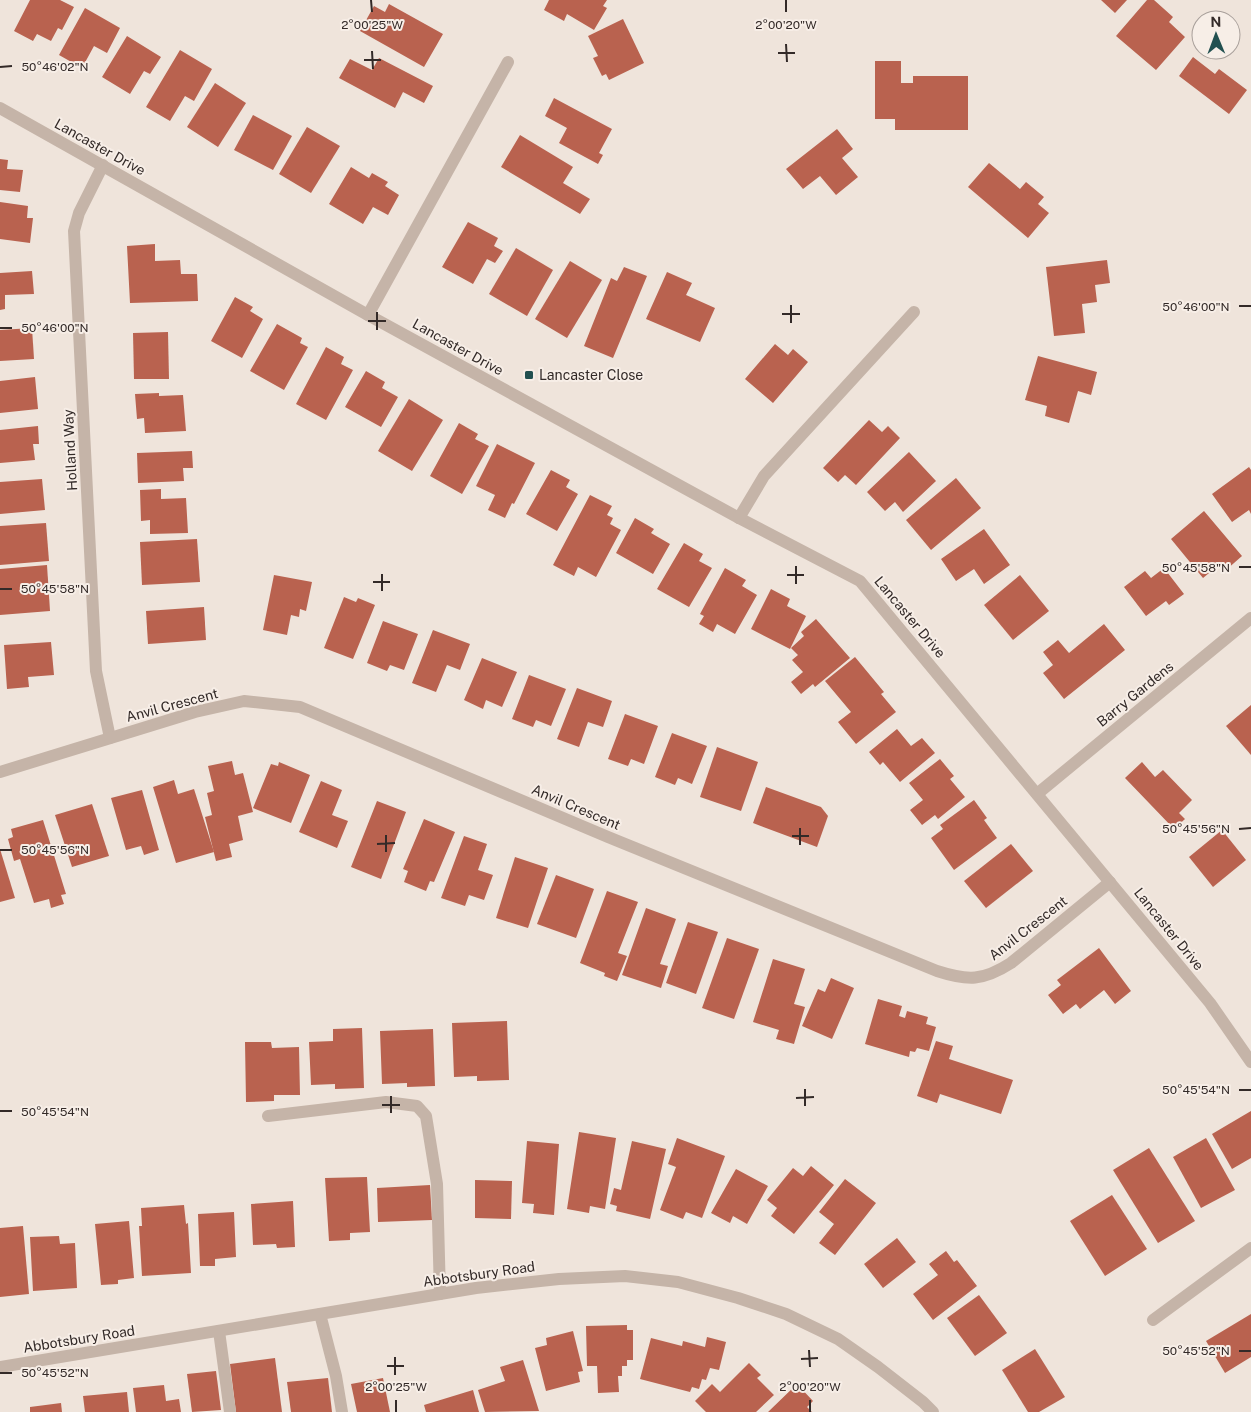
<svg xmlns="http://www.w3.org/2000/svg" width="1251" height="1412" viewBox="0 0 1251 1412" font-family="'Public Sans',sans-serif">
<rect width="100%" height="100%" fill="#efe4db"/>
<g fill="#b9624f">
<polygon points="30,0 60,0 74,7 62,30 58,28 51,41 37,34 33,41 14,31"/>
<polygon points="549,0 607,0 603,6 607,8 594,30 567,14 564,21 544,10"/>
<polygon points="1101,0 1127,0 1115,13"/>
<polygon points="1147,0 1154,0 1173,17 1169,22 1185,37 1156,70 1116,36"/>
<polygon points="389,4 443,34 424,67 360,31 374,6 385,12"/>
<polygon points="85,8 120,28 107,53 94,46 82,68 59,55"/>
<polygon points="623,19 644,63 609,80 606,74 602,76 593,58 598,56 588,36"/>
<polygon points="127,36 161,57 150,74 144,71 130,94 102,77"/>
<polygon points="180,50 212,69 194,101 185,96 170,121 146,107"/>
<polygon points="1193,57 1215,74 1219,69 1247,90 1229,114 1179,76"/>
<polygon points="379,58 433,86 424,103 403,92 395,108 339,78 350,59 372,70"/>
<polygon points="875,61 901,61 901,83 913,83 913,76 968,76 968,130 895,130 895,119 875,119"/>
<polygon points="215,83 246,103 218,147 187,127"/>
<polygon points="554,98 612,129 599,153 603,155 598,164 559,143 567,128 545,116"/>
<polygon points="253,115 292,136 273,170 234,150"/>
<polygon points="307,127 340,146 311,193 279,174"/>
<polygon points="837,129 853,149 842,158 858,177 836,195 820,176 803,189 786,169"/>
<polygon points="520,135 573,167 563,183 590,199 580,214 501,167"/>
<polygon points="0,159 8,160 7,169 23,170 20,192 0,190"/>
<polygon points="989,163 1020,189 1026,182 1044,197 1038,204 1049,213 1028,238 968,187"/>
<polygon points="351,167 369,178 372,173 388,182 385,186 399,195 388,215 373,207 363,224 329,204"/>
<polygon points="0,202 28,206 27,218 33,218 30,243 0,239"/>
<polygon points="468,222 498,238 494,246 503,251 495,263 487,259 473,284 442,267"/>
<polygon points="155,244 155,261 180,260 181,274 197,274 198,301 130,303 127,246"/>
<polygon points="516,248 553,270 527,316 489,294"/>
<polygon points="1107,260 1110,283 1095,285 1097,302 1082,304 1085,333 1054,336 1046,267"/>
<polygon points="570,261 602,280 567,338 535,319"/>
<polygon points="624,267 647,276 613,358 584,346 611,278 617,281"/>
<polygon points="32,271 34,294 5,295 5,309 0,310 0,273"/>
<polygon points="667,272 692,283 686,295 715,308 700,342 646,319"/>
<polygon points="235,297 253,307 250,311 263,319 242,358 211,341"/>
<polygon points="277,324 302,338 300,343 308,347 284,390 250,371"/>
<polygon points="32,328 34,359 0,361 0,330"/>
<polygon points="168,332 169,379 134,379 133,333"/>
<polygon points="775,344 788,355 793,349 808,362 773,403 745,379"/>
<polygon points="326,347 344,357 341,364 353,370 326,420 296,404"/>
<polygon points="1038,356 1097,372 1091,395 1078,391 1069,423 1045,416 1047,406 1025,400"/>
<polygon points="366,371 385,382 382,388 398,397 381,427 345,407"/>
<polygon points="35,377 38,409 0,413 0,381"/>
<polygon points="159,393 159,396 183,395 186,431 145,433 144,418 137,419 135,394"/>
<polygon points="409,399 443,420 412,471 378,451"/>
<polygon points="869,420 882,432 888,426 900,438 856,485 845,475 838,482 823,468"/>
<polygon points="459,423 478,434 475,439 489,446 462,494 430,476"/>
<polygon points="38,426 39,444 33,444 35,460 0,463 0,430"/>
<polygon points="497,444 535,463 514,504 512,503 505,518 488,510 495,495 476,486"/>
<polygon points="192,451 193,468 183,468 184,481 138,483 137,453"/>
<polygon points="909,452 936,481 903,512 895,502 885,511 867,492"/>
<polygon points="1249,467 1251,470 1251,514 1249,510 1232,522 1212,494"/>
<polygon points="551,470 570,480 566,487 578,494 557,531 526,514"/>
<polygon points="956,478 981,508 931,550 906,520"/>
<polygon points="42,479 45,510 0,514 0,482"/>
<polygon points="161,489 161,499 186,498 188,533 150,534 150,520 141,521 140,490"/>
<polygon points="590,495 612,506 607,515 613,518 610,524 621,530 596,577 578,567 574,576 553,565"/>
<polygon points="1204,511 1242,556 1226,570 1220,564 1203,578 1171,539"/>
<polygon points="635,518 654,529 651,533 670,544 653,574 616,553"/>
<polygon points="46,523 49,561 0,565 0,526"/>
<polygon points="984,529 1010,565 984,584 974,569 956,581 941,559"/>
<polygon points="197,539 200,582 142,585 140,542"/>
<polygon points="684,543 703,554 699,561 712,568 689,607 657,589"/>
<polygon points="47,565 50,611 0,615 0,569"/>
<polygon points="725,568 746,580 742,586 757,595 735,634 717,624 713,632 699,624 704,616 700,614"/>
<polygon points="1164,568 1184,594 1169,605 1166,601 1146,616 1124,587 1145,571 1151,578"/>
<polygon points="274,575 312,582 306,611 300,609 299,617 291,615 287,635 263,630"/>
<polygon points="1020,575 1049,611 1013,640 984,605"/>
<polygon points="771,589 790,599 787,606 806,616 790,649 751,629"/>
<polygon points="344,597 356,602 358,598 375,605 353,659 324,648"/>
<polygon points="204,607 206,640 148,644 146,611"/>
<polygon points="816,619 850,658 815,687 813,684 801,694 791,682 803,672 792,660 798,655 791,648 804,636 801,632"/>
<polygon points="383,621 418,634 404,670 390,665 387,671 367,663"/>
<polygon points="1104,624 1125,650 1064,699 1043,673 1053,665 1043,652 1058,640 1069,653"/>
<polygon points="433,630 470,644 460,670 447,665 436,692 412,683"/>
<polygon points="51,642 54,675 28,677 29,687 7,689 4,645"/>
<polygon points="855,657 884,692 881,694 896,712 856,744 838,722 851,712 825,681"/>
<polygon points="482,658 517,672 502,707 486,700 483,709 464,700"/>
<polygon points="529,675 566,689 551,726 536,720 533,727 512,719"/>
<polygon points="577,688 612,701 603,727 588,722 579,747 557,739"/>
<polygon points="1251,705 1251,755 1226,726"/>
<polygon points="625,714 658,726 644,764 631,759 628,766 608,759"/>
<polygon points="897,729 911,746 922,738 935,753 900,782 883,762 880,765 869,752"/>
<polygon points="672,733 707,746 692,784 678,778 675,785 655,777"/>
<polygon points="717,747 758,762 741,811 700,797"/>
<polygon points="940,759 954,776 950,779 965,797 938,819 935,815 922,825 910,810 923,800 909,783"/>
<polygon points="232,761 235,775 243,773 253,812 238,816 243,840 229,844 232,857 216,861 205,817 212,815 207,793 214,791 208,766"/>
<polygon points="279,762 310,775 291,823 253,808 271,764 278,766"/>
<polygon points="1142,762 1155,777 1163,770 1192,800 1179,813 1185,819 1174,829 1125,778"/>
<polygon points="174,780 178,794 194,789 214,852 176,863 153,787"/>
<polygon points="321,781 342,790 332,815 348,821 337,848 299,832"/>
<polygon points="766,787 821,807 828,816 817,847 753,823"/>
<polygon points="142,790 159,850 144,855 141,846 126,850 111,798"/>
<polygon points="974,800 987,818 984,820 997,838 954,870 931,838 943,829 940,825"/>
<polygon points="377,801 406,812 381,879 351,867"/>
<polygon points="92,804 109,856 72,867 55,815"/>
<polygon points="424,819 455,832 434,882 430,881 426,891 404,882 408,871 403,869"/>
<polygon points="43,820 66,894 61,895 64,904 51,908 49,899 34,903 20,859 14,861 8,839 13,837 11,829"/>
<polygon points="1222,830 1246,860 1213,887 1189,857"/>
<polygon points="464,836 487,844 478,870 493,875 484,900 469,895 465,906 441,898"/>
<polygon points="1011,844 1033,871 986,908 964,881"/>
<polygon points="0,849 15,898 0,902"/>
<polygon points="515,857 548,868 528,928 496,918"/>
<polygon points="556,875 594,889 576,938 537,924"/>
<polygon points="607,891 638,902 618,953 627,956 617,981 604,976 605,973 580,963"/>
<polygon points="646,908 676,919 660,964 668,966 661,988 622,975"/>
<polygon points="688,922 718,932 696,994 666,983"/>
<polygon points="727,938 759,949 734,1019 702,1008"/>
<polygon points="1099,948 1131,991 1115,1004 1104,990 1080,1009 1076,1004 1063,1014 1048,995 1061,985 1057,980"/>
<polygon points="773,959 805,969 794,1004 805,1007 794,1044 776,1039 779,1030 753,1022"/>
<polygon points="831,978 854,988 832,1039 802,1026 818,989 825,992"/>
<polygon points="878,999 902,1006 899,1016 905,1018 907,1011 928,1017 926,1024 936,1027 929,1051 917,1048 915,1052 910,1051 909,1057 865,1044"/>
<polygon points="507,1021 509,1080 477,1081 477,1076 454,1077 452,1023"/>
<polygon points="362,1028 364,1088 335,1089 335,1084 311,1085 309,1042 333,1041 333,1029"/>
<polygon points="433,1029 435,1086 407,1087 407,1083 382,1084 380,1031"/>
<polygon points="936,1041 953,1046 949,1059 1013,1080 1001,1114 940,1094 937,1103 917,1096"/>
<polygon points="245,1042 271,1042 272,1048 299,1047 300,1095 274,1095 274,1101 246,1102"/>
<polygon points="1251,1111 1251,1158 1232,1169 1212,1134"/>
<polygon points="579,1132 616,1138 605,1209 590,1206 589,1213 567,1209"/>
<polygon points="677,1138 725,1156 702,1218 686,1212 683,1219 660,1210 676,1167 668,1164"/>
<polygon points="1206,1138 1235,1190 1201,1208 1173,1157"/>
<polygon points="527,1141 559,1144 554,1215 533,1213 534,1204 522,1203"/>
<polygon points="632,1141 666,1149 650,1219 616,1211 617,1206 610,1204 614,1188 621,1190"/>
<polygon points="1149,1148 1195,1221 1158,1243 1113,1170"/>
<polygon points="811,1166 834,1185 794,1234 771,1216 777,1208 767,1200 793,1168 803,1176"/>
<polygon points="736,1169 768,1186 747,1224 733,1216 730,1223 711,1213"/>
<polygon points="367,1177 370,1232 350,1233 350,1240 329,1241 325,1178"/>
<polygon points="845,1179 876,1203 835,1255 819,1243 834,1224 819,1212"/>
<polygon points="475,1180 512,1181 511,1219 475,1218"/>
<polygon points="430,1185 432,1220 378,1222 377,1188"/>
<polygon points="1112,1195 1147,1249 1105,1276 1070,1221"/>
<polygon points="293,1201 295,1247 277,1248 276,1244 253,1245 251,1204"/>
<polygon points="184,1205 186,1224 188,1223 191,1273 142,1276 139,1226 142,1226 141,1208"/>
<polygon points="234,1212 236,1257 215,1259 215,1266 200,1266 198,1214"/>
<polygon points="129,1221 134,1278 118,1280 118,1284 101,1285 95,1224"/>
<polygon points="23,1226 29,1294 0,1297 0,1228"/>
<polygon points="59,1236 60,1244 75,1243 77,1288 33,1291 30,1237"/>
<polygon points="897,1238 916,1262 883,1288 864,1264"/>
<polygon points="946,1251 954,1262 957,1260 977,1286 933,1320 913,1294 938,1275 929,1264"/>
<polygon points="979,1295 1007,1333 975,1356 947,1318"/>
<polygon points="1251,1314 1251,1357 1225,1373 1206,1341"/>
<polygon points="627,1325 627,1330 633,1330 633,1360 627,1360 627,1366 622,1366 622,1376 618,1376 619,1392 598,1393 597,1366 587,1366 586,1326"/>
<polygon points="573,1331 583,1371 578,1372 580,1382 546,1391 535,1348 547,1345 546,1338"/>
<polygon points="707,1337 726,1342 719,1370 710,1368 706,1380 702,1379 699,1389 692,1387 690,1392 640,1379 651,1338 682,1346 683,1341 705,1347"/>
<polygon points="1035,1349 1065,1397 1039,1412 1028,1412 1002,1370"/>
<polygon points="275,1358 282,1412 236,1412 230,1364"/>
<polygon points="523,1360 539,1411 485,1412 478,1390 505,1381 500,1367"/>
<polygon points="749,1363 761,1375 757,1378 774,1395 756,1412 706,1412 695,1401 712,1384 720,1392"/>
<polygon points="216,1371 221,1410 192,1412 187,1374"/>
<polygon points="328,1378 332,1412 291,1412 287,1382"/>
<polygon points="383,1378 390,1412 357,1412 351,1384"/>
<polygon points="797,1384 813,1401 807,1407 812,1412 768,1412"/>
<polygon points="164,1385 166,1401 179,1399 181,1412 136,1412 133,1388"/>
<polygon points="473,1390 479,1412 426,1412 424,1405"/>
<polygon points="127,1392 129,1412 85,1412 83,1396"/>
<polygon points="61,1403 62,1412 30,1412 30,1407"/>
</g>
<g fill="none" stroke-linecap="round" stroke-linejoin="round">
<g stroke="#c5b4a8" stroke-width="12">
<polyline points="0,108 368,315 739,518 860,581 1210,1003 1251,1062"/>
<polyline points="103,165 79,213 74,231 96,671 110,738"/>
<polyline points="368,315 508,62"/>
<polyline points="739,518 764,476 914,312"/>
<path d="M0,772L195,712L244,701L300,707L608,837L937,971C968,981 983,981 1011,963L1110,882"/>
<polyline points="1037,794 1251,618"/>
<polyline points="268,1116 386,1102 417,1106 426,1116 437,1184 440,1294"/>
<polyline points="320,1314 336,1376 342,1412"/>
<polyline points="1153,1320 1251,1248"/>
<polyline points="219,1331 230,1412"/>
<polyline points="0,1367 476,1288 559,1279 625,1276 678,1282 738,1298 786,1314 838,1339 878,1367 923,1402 933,1412"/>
</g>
</g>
<path fill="none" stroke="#332a28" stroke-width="2" d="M371,0L372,12M786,0V12M786,44L787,62M372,51L373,69M778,53H795M364,60H381M0,67L12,66M791,305V323M1239,306H1251M377,312V330M782,314H800M368,321H386M0,328H12M796,566V584M1239,567H1251M382,574V591M787,575H804M373,582H390M0,589H12M800,828V845M1239,829L1251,828M386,835V852M792,836H809M377,844L395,843M0,850H12M805,1089V1106M1239,1090H1251M391,1096V1113M796,1098L814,1097M382,1105H400M0,1111H12M809,1350L810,1367M1239,1351H1251M395,1357V1375M801,1359L818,1358M387,1366H404M0,1373H12M396,1400V1412M810,1400V1412"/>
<rect fill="#225050" stroke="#f7eee7" stroke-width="2" x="524" y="370" width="10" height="10" rx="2.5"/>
<g text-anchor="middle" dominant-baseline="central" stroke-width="4" stroke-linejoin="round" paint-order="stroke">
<g font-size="14" fill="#332a28" stroke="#f7eee7">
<text transform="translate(100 147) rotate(29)">Lancaster Drive</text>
<text transform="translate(458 347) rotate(29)">Lancaster Drive</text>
<text transform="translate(70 450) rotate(-93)">Holland Way</text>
<text transform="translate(910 617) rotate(50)">Lancaster Drive</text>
<text transform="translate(1135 694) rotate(-39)">Barry Gardens</text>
<text transform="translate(172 705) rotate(-15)">Anvil Crescent</text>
<text transform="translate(576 807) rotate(23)">Anvil Crescent</text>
<text transform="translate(1028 928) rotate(-38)">Anvil Crescent</text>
<text transform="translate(1169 929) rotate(51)">Lancaster Drive</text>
<text transform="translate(479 1274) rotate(-8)">Abbotsbury Road</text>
<text transform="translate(79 1339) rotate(-9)">Abbotsbury Road</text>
</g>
<g font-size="14" fill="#332a28" stroke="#f7eee7" text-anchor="start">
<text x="539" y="375">Lancaster Close</text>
</g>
</g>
<g font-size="12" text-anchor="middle" fill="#332a28" stroke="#f7eee7" stroke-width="4" stroke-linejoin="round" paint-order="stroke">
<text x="372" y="29">2°00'25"W</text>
<text x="786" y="29">2°00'20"W</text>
<text x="55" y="71">50°46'02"N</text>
<text x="1196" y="311">50°46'00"N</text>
<text x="55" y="332">50°46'00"N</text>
<text x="1196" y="572">50°45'58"N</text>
<text x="55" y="593">50°45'58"N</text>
<text x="1196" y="833">50°45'56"N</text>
<text x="55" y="854">50°45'56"N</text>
<text x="1196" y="1094">50°45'54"N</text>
<text x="55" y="1116">50°45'54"N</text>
<text x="1196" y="1355">50°45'52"N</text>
<text x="55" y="1377">50°45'52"N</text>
<text x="396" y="1391">2°00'25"W</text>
<text x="810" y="1391">2°00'20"W</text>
</g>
<g transform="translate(1216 35) rotate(359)"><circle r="24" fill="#f7eee7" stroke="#a9a09b"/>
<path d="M0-4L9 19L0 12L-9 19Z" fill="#225050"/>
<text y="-8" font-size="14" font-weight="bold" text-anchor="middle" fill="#332a28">N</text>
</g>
</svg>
